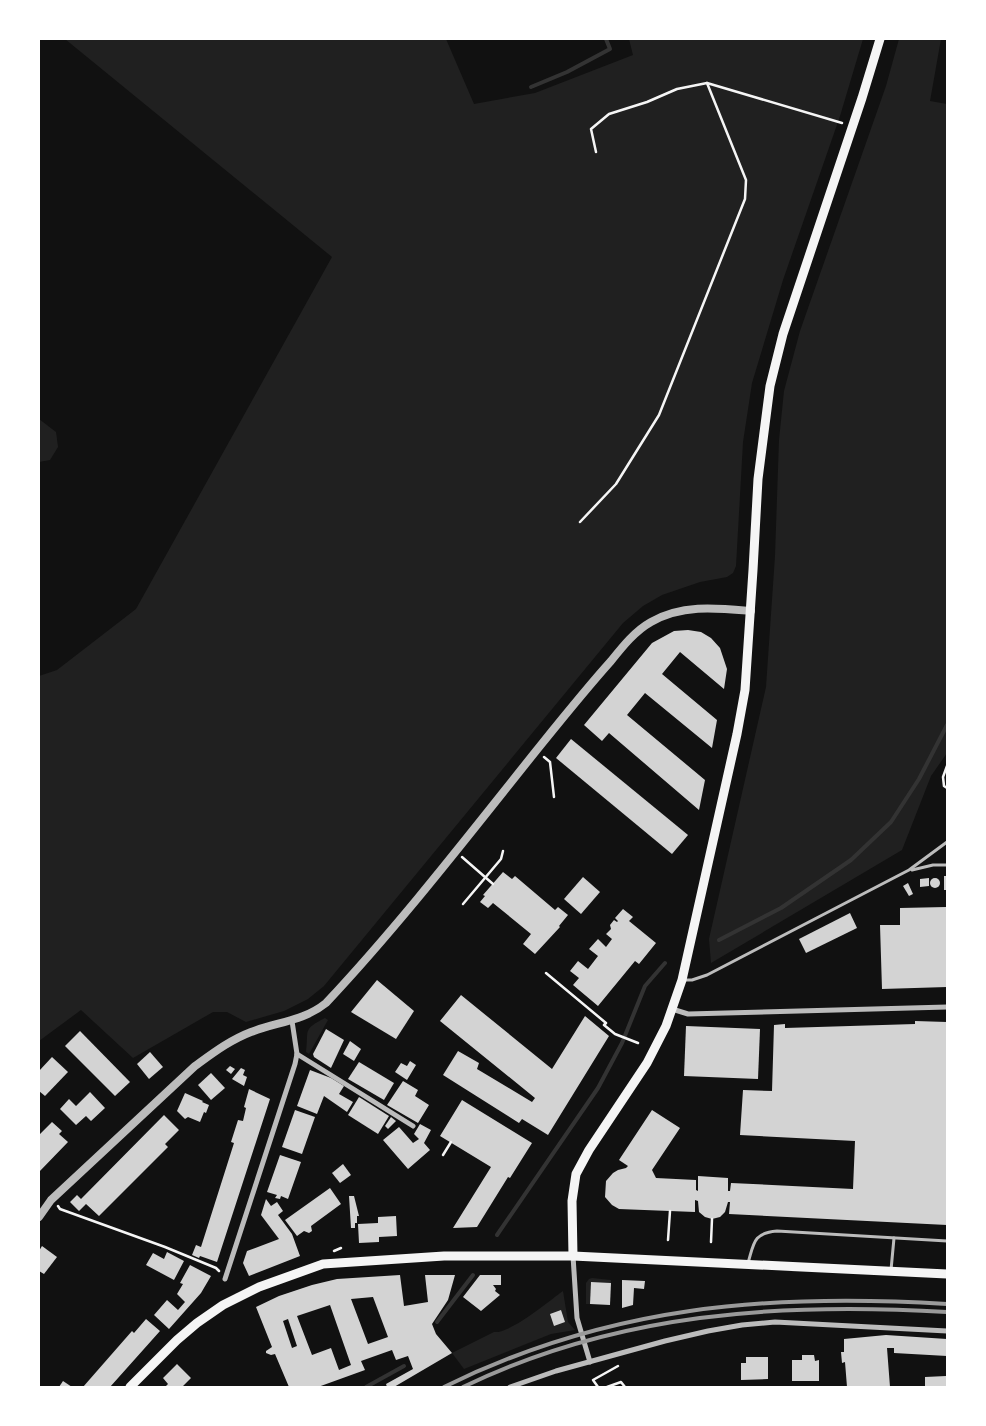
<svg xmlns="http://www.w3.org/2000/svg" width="986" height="1426" viewBox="0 0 986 1426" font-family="'Crimson Pro',serif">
<rect width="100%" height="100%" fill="#111"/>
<g fill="#202020">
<polygon points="65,39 446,39 474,104 535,93 633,55 629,39 863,39 840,116 783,280 752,383 743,442 736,566 733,573 727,577 700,582 662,595 643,606 623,623 324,986 308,999 284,1011 246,1022 227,1012 213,1012 133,1058 81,1010 39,1041 39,676 57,670 136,609 332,257"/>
<polygon points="899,39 941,39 930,101 947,104 947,753 931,776 902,850 711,963 709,939 766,687 775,556 779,440 784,391 800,331 886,86"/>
<polygon points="39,419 56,432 58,447 50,460 39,462"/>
<path d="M325,1018L328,1020L309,1054L306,1052C309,1029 302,1030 325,1018Z"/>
<polygon points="592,1278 611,1280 611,1283 591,1282 590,1304 586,1304 586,1283 589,1279"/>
<path d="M563,1291L568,1322L575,1330L551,1334L464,1369L452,1353L494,1332C510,1334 549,1301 563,1291Z"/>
</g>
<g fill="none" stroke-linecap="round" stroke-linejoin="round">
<g stroke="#333" stroke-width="4">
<polyline points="531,87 567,72 610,49 606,39"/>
<polyline points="719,940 781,908 851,860 891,822 919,779 947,725"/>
<polyline points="497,1235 598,1088 622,1043 645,986 665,963"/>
<polyline points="437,1322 473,1275"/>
<polyline points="366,1387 404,1366"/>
</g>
</g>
<g fill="#d3d3d3" fill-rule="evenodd">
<polygon points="688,630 701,632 711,638 720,648 727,669 724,689 680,652 662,674 717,720 712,748 645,693 627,715 705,780 699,810 609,733 602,741 584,725 652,643 674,631"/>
<polygon points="571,739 688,835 672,854 556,758"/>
<polygon points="503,872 512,879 515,876 555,910 558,907 568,915 559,926 560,927 535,954 523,944 531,934 493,903 488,908 480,902 485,896 483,895"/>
<rect x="944" y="876" width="3" height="14"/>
<polygon points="583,877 600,892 581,914 564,899"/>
<circle cx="935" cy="883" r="5"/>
<polygon points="929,878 929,886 920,887 920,879"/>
<polygon points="908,883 913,894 909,896 903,886"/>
<polygon points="946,907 947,923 947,987 882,989 880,925 900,925 900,908"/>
<polygon points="623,909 633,917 629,921 656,943 639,964 635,961 598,1006 573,985 579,978 570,971 578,961 588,969 598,956 589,949 598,939 606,947 612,939 606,934 611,929 610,925 614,920 617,922 618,921 615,918"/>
<polygon points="850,913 857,928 806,953 799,939"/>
<polygon points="377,980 414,1011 396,1039 351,1012"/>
<polygon points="461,995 552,1069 585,1016 609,1036 548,1135 522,1119 519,1123 443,1075 458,1051 479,1063 477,1069 532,1102 535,1098 440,1021"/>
<polygon points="915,1021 947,1022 947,1225 729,1214 730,1202 728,1202 725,1212 720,1217 712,1219 705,1217 699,1212 698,1201 695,1200 695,1212 619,1209 612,1205 605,1197 606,1181 613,1173 618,1170 626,1168 628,1166 619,1160 652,1110 680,1128 652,1170 656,1178 696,1180 696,1190 698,1191 698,1176 728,1178 728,1191 730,1191 731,1183 853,1189 855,1141 740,1135 743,1090 772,1091 774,1025 785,1024 785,1028 915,1024"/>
<polygon points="686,1026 760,1029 758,1079 684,1076"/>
<polygon points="326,1029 344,1040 331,1068 314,1057 313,1054"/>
<polygon points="80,1031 130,1082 115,1096 65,1046"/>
<polygon points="350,1041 361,1049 354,1061 343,1054"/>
<polygon points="150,1052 163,1067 149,1079 137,1064"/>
<polygon points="52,1057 68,1072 45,1096 39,1091 39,1071"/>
<polygon points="410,1061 416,1065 407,1080 395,1072 401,1063 407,1066"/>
<polygon points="359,1062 394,1083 384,1100 348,1079"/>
<polygon points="230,1066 235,1069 231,1074 226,1070"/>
<polygon points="241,1068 245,1070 243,1075 247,1077 244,1086 232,1079"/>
<polygon points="310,1070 331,1078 344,1086 339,1094 353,1102 347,1112 324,1096 317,1114 297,1106"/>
<polygon points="211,1073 225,1088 211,1100 198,1085"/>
<polygon points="403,1081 418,1090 415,1096 429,1105 418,1123 387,1105"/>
<polygon points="249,1089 270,1099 217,1262 200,1256 199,1258 192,1255 196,1245 201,1247 234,1143 231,1142 238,1120 243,1121 246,1108 244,1107"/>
<polygon points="90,1092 105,1108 91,1121 86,1116 76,1125 60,1109 69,1099 76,1106"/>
<polygon points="185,1093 203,1101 202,1102 209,1105 206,1113 204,1112 200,1122 188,1117 185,1119 177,1111"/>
<polygon points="359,1097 389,1116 378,1134 348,1115"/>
<polygon points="462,1100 532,1143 510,1178 508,1177 477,1227 453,1228 491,1167 440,1136"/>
<polygon points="295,1110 315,1117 302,1154 282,1147"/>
<polygon points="164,1115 179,1130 165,1144 168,1147 99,1216 86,1204 79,1211 70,1202 77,1195 81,1199"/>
<polygon points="391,1117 396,1121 388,1129 385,1126"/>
<polygon points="52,1122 62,1131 59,1134 68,1142 39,1172 39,1135"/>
<polygon points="420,1124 431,1130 424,1143 430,1150 408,1169 383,1140 399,1127 413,1143 419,1139 414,1134"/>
<polygon points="280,1155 301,1162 288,1199 281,1196 280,1199 275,1198 277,1195 267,1192"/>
<polygon points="343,1164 351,1175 340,1183 332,1173"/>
<polygon points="330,1188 341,1204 311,1226 312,1231 309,1233 304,1231 297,1236 285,1220"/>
<polygon points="349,1196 354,1196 359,1216 357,1216 357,1223 355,1223 355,1228 351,1228"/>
<polygon points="266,1199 271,1206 277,1202 283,1211 278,1215 292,1234 300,1256 249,1276 243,1263 247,1251 279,1239 261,1215"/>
<polygon points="396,1216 397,1236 379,1237 379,1242 359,1243 358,1224 378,1223 378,1217"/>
<polygon points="42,1246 57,1257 44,1274 39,1271 39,1251"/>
<polygon points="167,1252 184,1261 174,1280 146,1265 153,1253 164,1259"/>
<polygon points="190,1265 211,1276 201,1293 169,1329 154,1315 167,1300 178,1310 185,1302 177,1294 183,1284 180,1283"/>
<path d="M400,1275L404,1306L428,1302L425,1275H455L448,1300L432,1324L436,1334L452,1353L394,1387H387L386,1384L413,1369L408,1356L396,1360L392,1350L361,1361L365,1370L318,1387H289L275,1354L271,1355L266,1353V1351L272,1347L256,1307L279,1296L312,1285L337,1279ZM373,1297L388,1337L368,1344L351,1299ZM330,1305L351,1365L339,1370L331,1348L312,1355L297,1316ZM288,1319L297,1346L292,1348L283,1321Z"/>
<polygon points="480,1275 501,1275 501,1285 493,1285 496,1289 495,1291 500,1295 481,1311 463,1297"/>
<polygon points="622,1280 645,1281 644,1289 634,1288 633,1305 622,1308"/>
<polygon points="591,1282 611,1283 610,1305 590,1304"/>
<polygon points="561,1310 565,1322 554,1326 550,1314"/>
<polygon points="146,1319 160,1331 110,1387 83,1387 132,1331 134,1333"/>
<polygon points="886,1335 947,1339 947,1356 894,1353 894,1348 887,1348 890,1387 847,1387 845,1362 842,1363 841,1352 844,1352 844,1339"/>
<polygon points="802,1355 814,1355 815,1361 819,1360 819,1381 792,1381 792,1360 802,1360"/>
<polygon points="746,1357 768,1357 768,1379 741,1380 741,1363 746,1363"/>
<polygon points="177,1364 191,1378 182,1387 168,1387 166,1386 168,1384 163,1378"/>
<polygon points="946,1376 946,1387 925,1387 925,1377"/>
<polygon points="63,1381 72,1387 59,1387"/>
</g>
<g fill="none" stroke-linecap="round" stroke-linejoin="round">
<g stroke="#f5f5f5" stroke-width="2.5">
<polyline points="596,152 591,129 609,114 647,102 677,89 707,83"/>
<polyline points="580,522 616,484 659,415 745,199 746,180 707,83 842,123"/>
<polyline points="544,757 550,762 554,797"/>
<polyline points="947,766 943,777 944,786 947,788"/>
<polyline points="462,857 493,884"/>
<polyline points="463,904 501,859 503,851"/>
<polyline points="546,973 606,1023 604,1025 615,1034 638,1043"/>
<polyline points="443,1155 451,1142"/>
<polyline points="58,1206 60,1209 165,1247 216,1268 219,1271"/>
<polyline points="668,1240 670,1211"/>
<polyline points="711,1242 712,1219"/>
<polyline points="334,1251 341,1248"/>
<polyline points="598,1387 593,1380 618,1366"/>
<polyline points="607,1387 621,1382 625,1387"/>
</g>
<g stroke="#bcbcbc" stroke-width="3">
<polyline points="912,870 933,865 947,865"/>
<polyline points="683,980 692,980 707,975 909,870 947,842"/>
<path d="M748,1263C754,1243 753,1233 777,1231L947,1241"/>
<polyline points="891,1270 894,1238"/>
</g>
<g stroke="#bcbcbc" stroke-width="5">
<polyline points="672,1009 688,1014 947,1007"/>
<polyline points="297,1054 413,1126"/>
<polyline points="573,1256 577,1318 590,1362"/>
<polyline points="225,1279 295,1064 297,1054 292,1021"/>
<polyline points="510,1387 556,1371 665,1341 708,1331 742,1325 775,1322 947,1331"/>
</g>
<path stroke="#bcbcbc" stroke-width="8" d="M39,1217L51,1200L195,1066C213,1053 230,1040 251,1032C277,1022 304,1021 326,1003C401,923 468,836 536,751C561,720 585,690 611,661C623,646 635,631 651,622C682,604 717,608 751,611"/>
<g stroke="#f5f5f5" stroke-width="9">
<polyline points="573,1256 572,1201 576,1174 589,1150 647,1063 666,1026 682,980 737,734 745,690 753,570 758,479 770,386 783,334 862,98 880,39"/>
<polyline points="130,1387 177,1340 197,1323 223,1305 259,1287 323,1264 444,1256 573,1256 947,1274"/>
</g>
<g stroke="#9a9a9a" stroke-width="4">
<path d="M444,1387C608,1306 768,1293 947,1304"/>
<path d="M463,1387C616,1313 780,1302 947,1312"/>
</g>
</g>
<rect width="986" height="1426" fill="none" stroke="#ffffff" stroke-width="80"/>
</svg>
